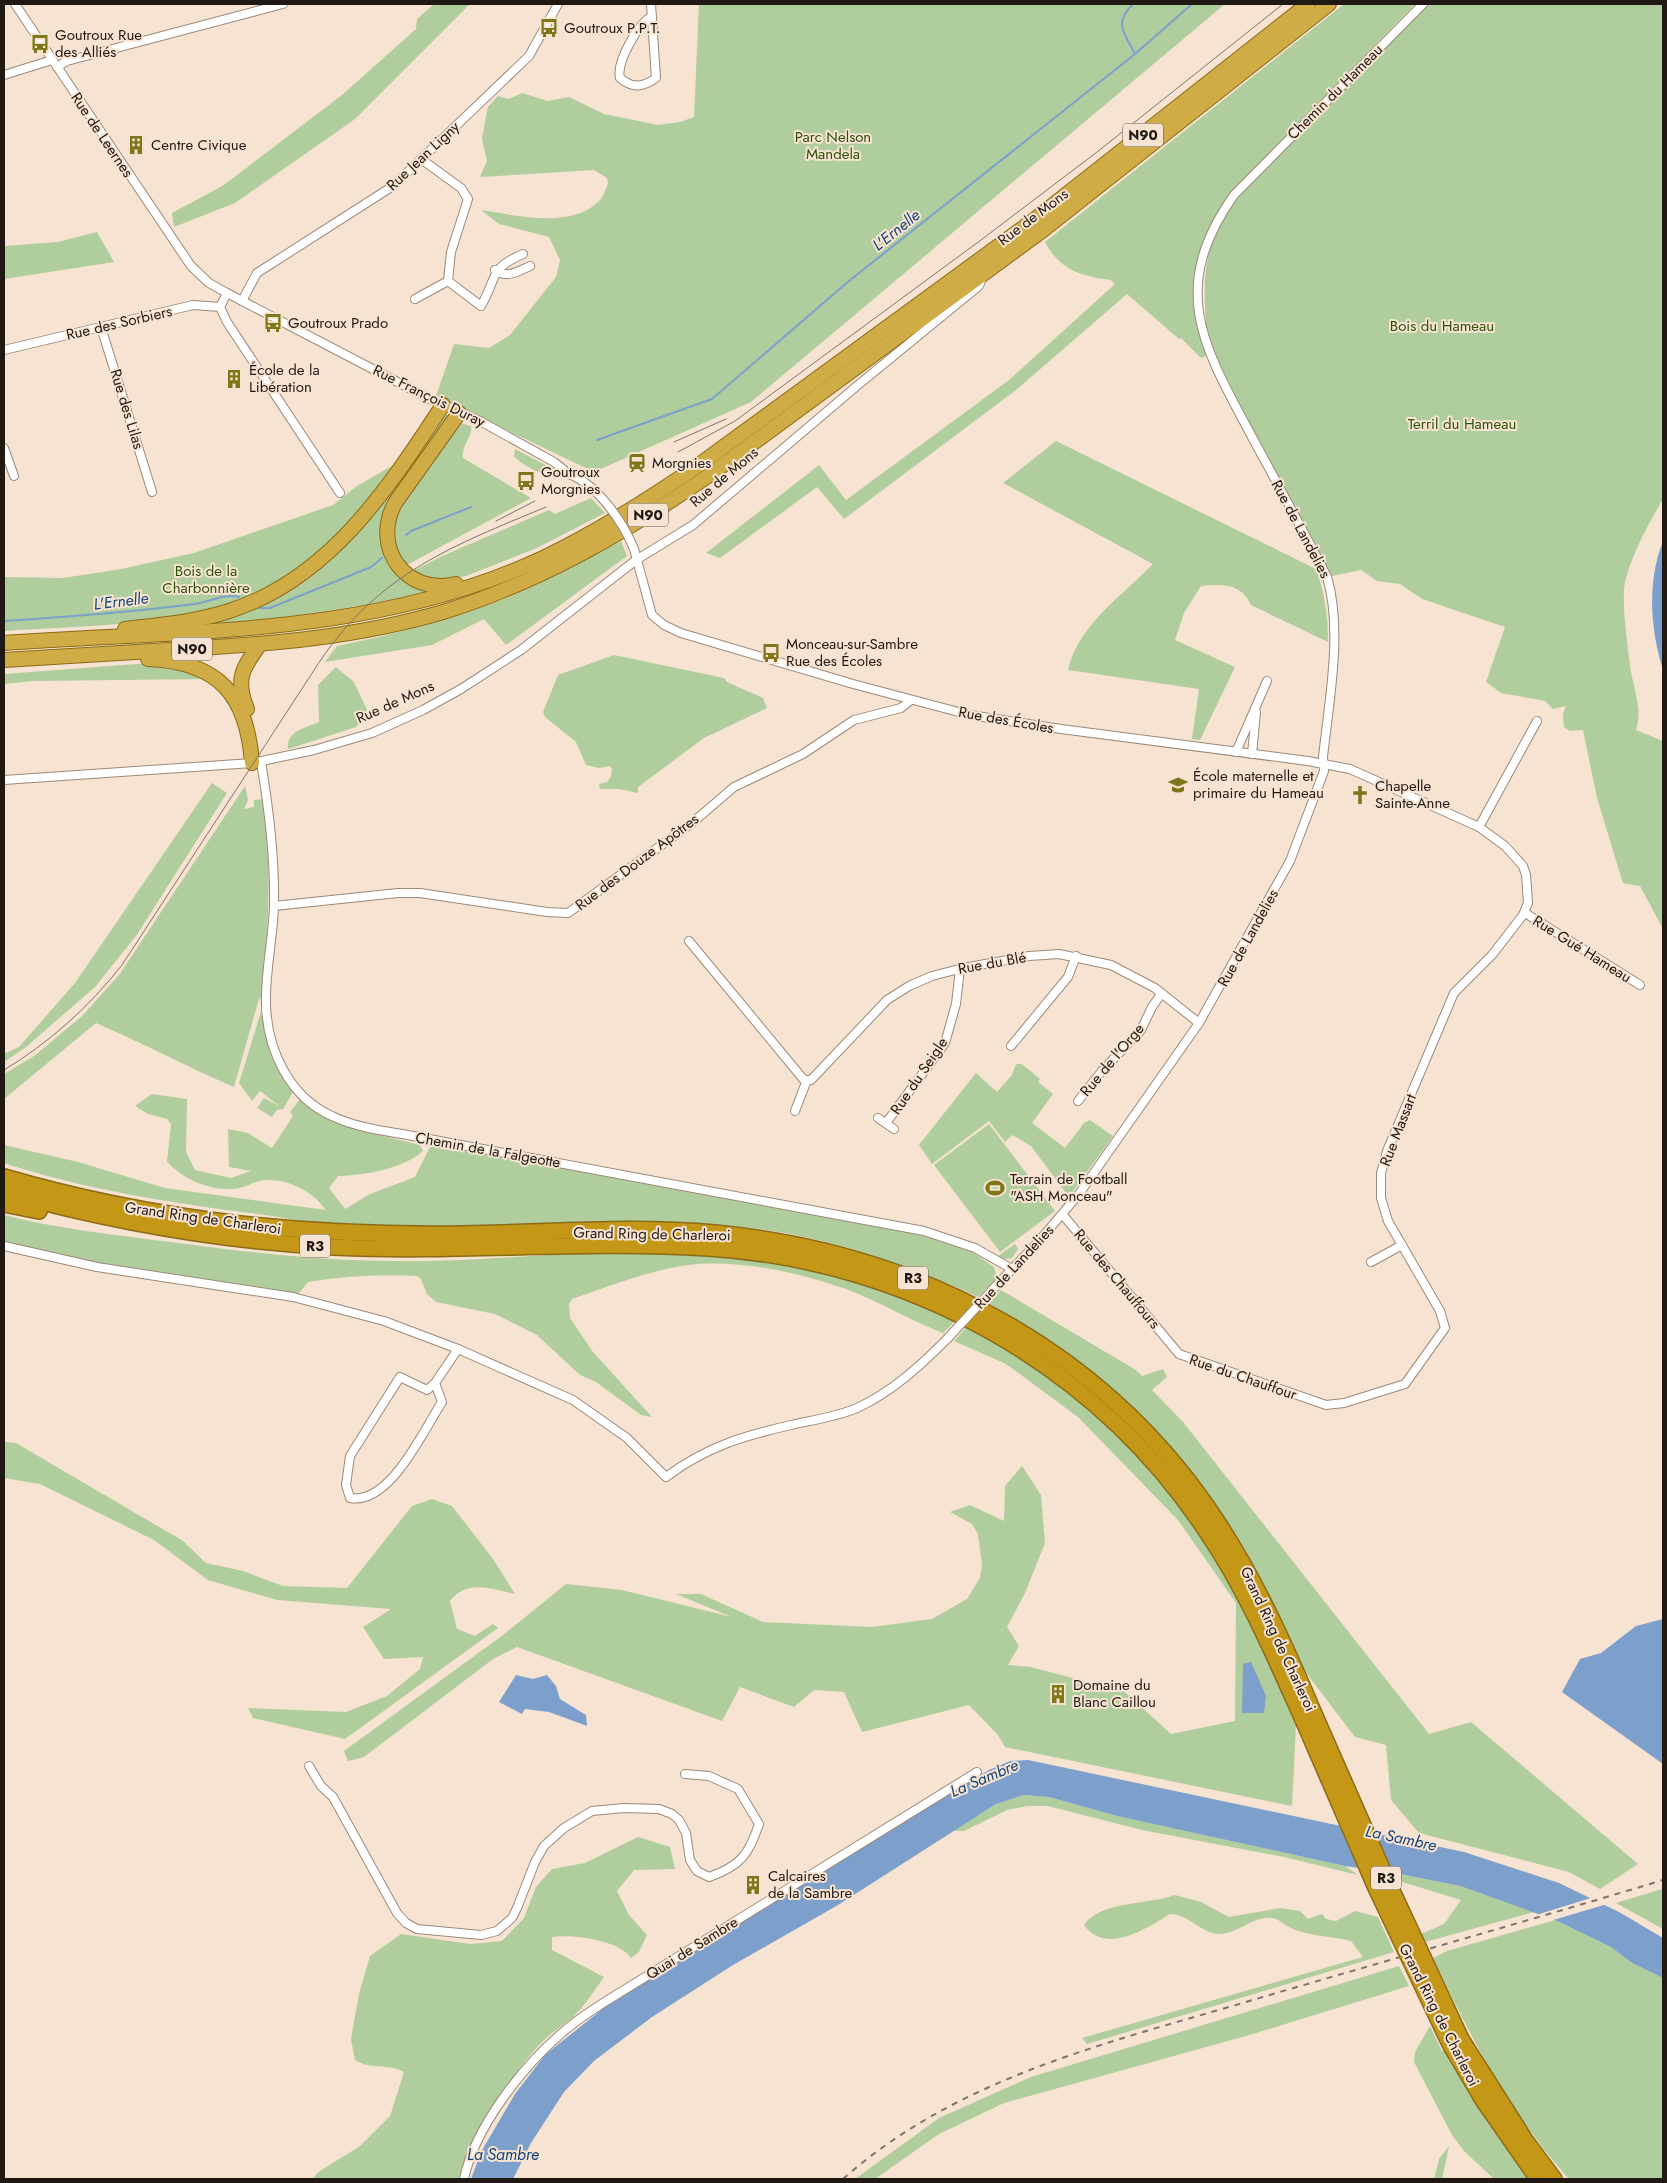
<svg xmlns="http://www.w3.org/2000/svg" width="1667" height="2183" viewBox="0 0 1667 2183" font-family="Jost,sans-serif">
<rect width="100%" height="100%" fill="#f7e3d2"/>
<g fill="#b0cd9d">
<polygon points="434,4 470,4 355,119 235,203 174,227 172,213 224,185 342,95 416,29 417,19"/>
<path d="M699,4H1225L751,402L594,472L436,396L454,344L489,348L510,335L556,277L560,260L549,237L499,224L481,210C516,215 572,230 600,200C604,196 606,188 608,183L607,178L594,170L480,177L487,161L482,139L485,122L488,107L498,96L509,99L522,93L548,101L569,97L604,114L658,125L680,122L694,117Z"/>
<path d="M1344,4H1415L1244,179C1193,238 1187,281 1206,356L1201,358L1181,338L1179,339L1127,294L1016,390L844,519L817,487L720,558L706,553L819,465L846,500L1009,380L1115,284L1111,280C1080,276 1060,270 1045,242Z"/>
<path d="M1429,4H1663V499C1648,525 1632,553 1625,582C1621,602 1628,646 1630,666C1633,687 1643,710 1636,730L1663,741V929L1640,886L1623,883L1597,798L1583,730L1570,731L1564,727L1563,714L1566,706L1553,709L1545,701L1501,693L1486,682L1505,627L1422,599L1400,584L1377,581L1361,570L1327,577L1210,357C1205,317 1200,280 1212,241C1225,197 1276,156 1308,125C1348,84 1388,44 1429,4Z"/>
<polygon points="97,232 114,262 4,279 4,246 58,242"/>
<path d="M445,413L449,416L400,489L384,544L434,590C352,610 271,620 187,626L299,581Z"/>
<path d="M460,423L471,426C473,437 461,445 463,458L531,498L407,565C394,552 392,533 395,515Z"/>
<path d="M1056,441L1316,569C1325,594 1328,616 1328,642L1251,605C1241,583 1222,584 1201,586L1184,613L1175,640L1235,667L1200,740L1192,739L1199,689L1068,670C1079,624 1121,597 1153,564L1003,483Z"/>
<path d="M515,449L553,469L554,473C545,478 520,464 514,456Z"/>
<path d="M392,466C364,504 336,542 297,569C214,629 101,624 4,631V577L63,578L121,569L194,553L333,505L357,486Z"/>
<polygon points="591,498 605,513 537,548 466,576 443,580 424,577 413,571 440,557 549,510 555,514"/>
<path d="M621,541L627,556L506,645L484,619L432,645L325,662L337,646C396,634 456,619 512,596C550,580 586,560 621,541Z"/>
<polygon points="614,655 724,678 727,682 763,698 767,708 704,738 638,787 638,793 619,789 600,789 599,784 607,782 611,777 612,769 610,766 599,768 586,765 576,742 545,717 543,712 558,675"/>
<polygon points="136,664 165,664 210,679 33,681 4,684 4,674"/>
<path d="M336,667L354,682L368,712L356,727L288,749C286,731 305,728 319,722L318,685Z"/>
<polygon points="212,783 227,793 136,936 95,987 26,1047 4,1062 4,1054 19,1047 75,983"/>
<path d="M245,786L248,800L244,809L254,807V800L263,799C272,865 269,929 262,995L258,1002L234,1087C187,1067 143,1043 96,1023L4,1099V1074L34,1056L82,1016L119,975Z"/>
<polygon points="261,1012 272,1057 293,1092 283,1109 277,1110 272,1117 257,1108 264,1098 279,1106 260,1091 252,1101 239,1083"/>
<polygon points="1016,1064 1022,1064 1040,1079 1038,1082 1053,1094 1032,1123 1065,1148 1084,1123 1090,1120 1113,1136 1069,1197 1031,1146 1012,1135 1005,1142 989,1121 932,1164 919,1145 976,1073 997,1092 1012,1075"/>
<path d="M152,1094L187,1099L186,1152L195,1170L231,1178L251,1171L229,1167L228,1129L248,1133L272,1148L293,1116L290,1112L300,1099C333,1128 378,1134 420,1145L423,1151C403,1169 365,1175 338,1176L329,1188L345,1209L370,1194L415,1177L431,1145L708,1193L938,1237L974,1253L994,1267L997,1278L978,1297C904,1263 827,1236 745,1227C686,1221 626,1223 566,1224C489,1226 413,1227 336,1224C310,1224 284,1217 257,1214C172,1203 86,1190 4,1163V1145L78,1162L165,1188L326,1210C313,1192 290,1179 266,1180C255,1180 244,1189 232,1189C208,1190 182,1179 167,1161L171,1124L167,1119L148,1114L135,1106Z"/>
<polygon points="989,1124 1055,1211 1000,1252 934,1165"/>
<path d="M4,1215C59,1229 115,1235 171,1242C245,1252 319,1261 394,1261C446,1262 497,1258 549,1255C627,1250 708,1251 786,1264C846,1273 900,1297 956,1320L943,1333C909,1320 877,1300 843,1288C796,1272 738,1259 689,1265C649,1270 610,1286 572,1299L569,1304L570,1318L593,1352L652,1417L641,1415L596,1382L580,1375L537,1335L495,1314L436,1302L427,1294L421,1279L417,1276C381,1274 344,1276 308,1282L298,1294L145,1272L4,1243Z"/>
<polygon points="1015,1244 1018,1249 1012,1258 1005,1259 998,1256"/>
<polygon points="1001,1290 1136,1370 1142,1376 1163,1369 1167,1377 1152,1390 1183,1422 1429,1734 1471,1722 1638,1864 1600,1889 1569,1872 1419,1833 1391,1800 1386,1745 1355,1737 1304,1670 1267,1590 1239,1539 1201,1485 1158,1434 1134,1409 1083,1366 1024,1324 988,1303"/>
<polygon points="968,1325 1036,1368 1096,1414 1122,1439 1171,1493 1210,1549 1252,1626 1296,1725 1292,1806 1005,1747 998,1735 969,1705 862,1732 844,1692 814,1690 794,1707 740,1687 722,1721 517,1647 493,1659 364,1757 348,1761 344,1751 503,1635 566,1584 622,1590 732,1617 676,1594 701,1594 763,1622 872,1627 932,1619 967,1599 980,1578 982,1565 978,1534 972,1524 950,1512 970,1505 1004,1521 1005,1486 1022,1466 1041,1495 1045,1543 1025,1593 1007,1627 1019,1646 1008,1665 1031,1667 1125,1692 1171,1734 1235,1721 1236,1603 1178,1520 1078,1417 1006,1364 954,1341"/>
<path d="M4,1442L16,1443L183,1541L206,1563L243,1571L283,1586L347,1588L412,1506L432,1499L452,1506L493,1559L515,1594C491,1589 467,1579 450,1601L457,1629L475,1636L493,1624L498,1628L345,1739L253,1718L248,1708L346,1712L387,1696L420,1669L423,1657L384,1659L363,1627L391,1609L277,1600L208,1580L154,1540L40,1484L4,1478Z"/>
<polygon points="1024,1795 1049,1797 1117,1816 1345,1866 1358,1875 1284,1857 1142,1830 1048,1806 1027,1806 1007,1810 964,1831 953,1831 996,1804"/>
<path d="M638,1837L670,1847L675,1869L634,1870L617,1891L629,1915L647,1935L639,1952L631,1958C620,1940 572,1934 552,1937V1950L604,1977C594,1991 584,2007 571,2019C562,2026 552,2032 544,2040C514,2070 469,2138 459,2179H313L317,2173L360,2146L390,2116L404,2072C388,2063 370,2070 355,2060L351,2039L359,1994L370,1956L401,1934L470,1944L502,1941L524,1918L536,1887L552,1869L585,1863Z"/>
<polygon points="1400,1874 1460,1886 1534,1912 1425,1942 1421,1934 1444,1924 1461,1900 1402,1882"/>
<polygon points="1663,1889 1663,1929 1616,1903 1662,1889"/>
<path d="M1175,1895L1201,1902L1229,1917L1280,1908L1300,1911L1308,1919L1322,1914L1326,1919L1336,1921L1355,1911L1378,1917L1394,1952L1087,2044L1082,2038L1363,1957L1351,1941C1331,1936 1304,1936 1287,1926C1279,1921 1276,1917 1266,1918C1250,1919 1236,1934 1219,1934C1202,1934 1189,1914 1170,1914C1147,1928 1106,1956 1084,1925C1100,1901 1148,1905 1175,1895Z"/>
<path d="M1555,1920L1611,1947L1632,1963L1663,1978V2179H1569C1511,2115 1470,2036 1433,1958L1447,1951Z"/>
<polygon points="1399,1966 1409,1986 1246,2036 1004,2103 939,2134 875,2179 855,2179 939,2118 1031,2077"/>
<polygon points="1430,2026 1442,2051 1446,2050 1489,2125 1530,2179 1494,2179 1465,2152 1452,2135 1414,2062 1415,2052"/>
<polygon points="1449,2146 1442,2179 1434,2179 1439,2159"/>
</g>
<g fill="#7ca0cb">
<path d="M1663,541V670C1650,628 1647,582 1663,541Z"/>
<polygon points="1663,1619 1663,1764 1562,1692 1580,1659 1601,1653 1636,1626"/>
<polygon points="1251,1662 1266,1696 1264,1713 1242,1713 1243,1664"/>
<polygon points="516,1675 533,1679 547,1675 556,1686 560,1699 586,1715 587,1726 549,1712 525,1709 522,1714 499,1702"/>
<polygon points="1028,1760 1464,1852 1559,1883 1619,1912 1663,1938 1663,1978 1632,1963 1611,1947 1555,1920 1460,1886 1400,1874 1345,1866 1117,1816 1049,1797 1024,1795 996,1804 838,1905 733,1965 652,2017 594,2061 564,2092 531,2143 513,2179 471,2179 481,2152 515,2094 545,2055 605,2007 883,1833 989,1770 1010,1761"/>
</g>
<polygon fill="#f7e3d2" points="1594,1897 1607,1904 1550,1921 1536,1915"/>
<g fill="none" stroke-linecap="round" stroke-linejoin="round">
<g stroke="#7ca0cb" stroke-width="2">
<path d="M1133,4C1113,24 1124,32 1135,54"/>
<polyline points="597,440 712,399 849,281 1135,54 1192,4"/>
<polyline points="406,535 411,531 471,507"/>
<polyline points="259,608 270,608 371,567 382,558"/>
<path d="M4,621C68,617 131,612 195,604C209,602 226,593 239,597"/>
</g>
<g stroke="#9b8979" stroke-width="10">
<g id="minor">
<polyline points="15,4 191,266 209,283 227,293 430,399 480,421 554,462 569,474"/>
<path d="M651,4L656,78C643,87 633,89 620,78C616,62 638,24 652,16"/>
<polyline points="57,67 67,61 283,4"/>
<polyline points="4,75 52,60"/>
<path d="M421,159L461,188L468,199L451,252L448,281L481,306C498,277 488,269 523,254"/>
<path d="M495,270C506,279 519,271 530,266"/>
<polyline points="415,299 448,281"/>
<polyline points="242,301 257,273 393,186 529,56 558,4"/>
<polyline points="220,307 227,322 340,493"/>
<polyline points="101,327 152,492"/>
<polyline points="4,350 193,305 220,307 227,293"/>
<polyline points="4,448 14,476"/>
<polyline points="634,549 652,615 664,625 681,633 853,684 970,715 1061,729 1308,761 1350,769 1479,827 1505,846 1523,866 1526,875 1528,903 1523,915 1492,955 1454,993 1387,1151 1381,1173 1381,1198 1388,1221 1440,1311 1445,1328 1405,1384 1344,1403 1326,1405 1179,1354 1063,1215"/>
<polyline points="1236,752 1267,681"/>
<polyline points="1252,754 1256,712"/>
<path d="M261,762C269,809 275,858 274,906C273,938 265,973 266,1004C267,1049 289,1097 332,1116C357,1128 386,1131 413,1136L924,1231L975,1248L1012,1269"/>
<polyline points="4,780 252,763 314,750 372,733 423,710 461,689 521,650 636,560 693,525 858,385 979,286 983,276"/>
<polyline points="1479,827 1537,721"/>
<polyline points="274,906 398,893 420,893 547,912 568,913 692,823 734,787 803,754 854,720 901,708 911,700"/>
<polyline points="1525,913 1640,985"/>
<polyline points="689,941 804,1080 811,1080 887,1000 909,986 932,976 963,968 1029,956 1059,954 1111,965 1155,988 1199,1023"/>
<polyline points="1011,1046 1068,977 1076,956"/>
<polyline points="1078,1101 1102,1071 1141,1030 1152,1007 1161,994"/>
<polyline points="795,1111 807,1080"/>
<polyline points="878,1118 894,1129"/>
<polyline points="886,1123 945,1043 956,1004 960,969"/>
<path d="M4,1246L97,1267L293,1297L384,1321L458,1349L573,1400L627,1438L666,1477C706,1447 743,1436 791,1425C813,1420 836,1417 857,1408C892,1392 920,1366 947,1339"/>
<polyline points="1371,1262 1402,1245"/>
<path d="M995,1287L1039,1241L1079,1194L1199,1023L1290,861L1324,771L1323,757C1329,701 1343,630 1327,577C1303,530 1277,483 1252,437C1204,347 1167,290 1234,195L1423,4"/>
<path d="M435,1383L442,1402C423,1431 390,1505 350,1498L346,1485L350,1456L400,1377L427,1390L435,1383L458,1349"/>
<path d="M309,1766L321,1786L333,1797L397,1913L406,1923L417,1929L481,1935L497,1931L512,1918L517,1908L535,1862L544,1846L564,1828L592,1811L624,1808L659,1809L672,1814L679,1820L686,1833L690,1860L697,1871L709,1877C741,1866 749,1854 759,1824L738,1789L709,1776L685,1774"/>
<path d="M464,2179C475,2127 523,2066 563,2032C579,2018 598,2006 616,1995L977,1772"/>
</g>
</g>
<g stroke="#8b6b16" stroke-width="16">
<g id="trunk">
<path d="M456,584C406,596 371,548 395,503L459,413"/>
<path d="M125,629C158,625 194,622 226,612C328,581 388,489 443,405"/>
<path d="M4,643C185,630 372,637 541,559C598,532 651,498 703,462L1034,220L1308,4"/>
<path d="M148,659C219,662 247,695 252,763"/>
<path d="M4,660C64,656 125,653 185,649C272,644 358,637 443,612C539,583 629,530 711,474L1043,230L1329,4"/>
<path d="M247,709C235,679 242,669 260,644"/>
</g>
</g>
<g stroke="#8b6b16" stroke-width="18">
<g id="motorway">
<path d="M4,1177C155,1221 304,1236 461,1234C545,1233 631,1225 715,1233C918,1252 1106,1350 1218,1523C1258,1584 1287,1650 1315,1716"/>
<path d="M4,1192C113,1222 221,1241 334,1247C459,1253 584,1240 708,1248C908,1260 1096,1364 1207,1532C1247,1591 1275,1657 1304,1722"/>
<polyline points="4,1204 39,1211"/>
<polyline points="1461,2039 1525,2140 1554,2179"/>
<polyline points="1450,2044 1483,2100 1538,2179"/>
</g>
</g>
<use href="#minor" stroke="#fff" stroke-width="8"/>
<use href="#trunk" stroke="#d0ac46" stroke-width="14"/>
<use href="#motorway" stroke="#c49717" stroke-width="15"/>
<g stroke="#807368" stroke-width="1">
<polyline points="674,442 726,419"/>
<polyline points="678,452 735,421 981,240 1097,152 1283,4"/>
<polyline points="496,521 535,501"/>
<path d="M4,1070C49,1043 89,1007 122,965L320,661C380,573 452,546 546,507"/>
</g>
<path stroke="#807368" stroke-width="2" stroke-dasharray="6 6" stroke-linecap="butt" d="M843,2179C959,2076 1112,2042 1256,1999C1392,1959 1528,1921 1663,1880"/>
<g stroke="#9b8979" stroke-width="10" stroke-linecap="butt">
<g id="minor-bridge">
<path d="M569,474C598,485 623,522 634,549"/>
<polyline points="947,1339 995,1287"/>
</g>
</g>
<g stroke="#8b6b16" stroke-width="18" stroke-linecap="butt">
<g id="motorway-bridge">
<polyline points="1315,1716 1388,1882 1461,2039"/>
<polyline points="1304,1722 1376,1888 1450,2044"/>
</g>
</g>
<use href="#minor-bridge" stroke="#fff" stroke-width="8"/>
<use href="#motorway-bridge" stroke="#c49717" stroke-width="15"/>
</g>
<defs>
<g id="bus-bare" transform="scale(1.5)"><path d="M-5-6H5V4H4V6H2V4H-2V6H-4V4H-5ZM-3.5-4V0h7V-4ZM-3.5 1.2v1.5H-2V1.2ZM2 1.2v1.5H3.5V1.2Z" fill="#7e7619" stroke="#f7e3d2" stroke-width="2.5" paint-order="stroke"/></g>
<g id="building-bare" transform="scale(1.5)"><path d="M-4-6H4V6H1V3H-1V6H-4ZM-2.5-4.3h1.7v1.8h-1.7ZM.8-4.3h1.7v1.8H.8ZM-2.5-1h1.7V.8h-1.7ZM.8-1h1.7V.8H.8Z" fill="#7e7619" stroke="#f7e3d2" stroke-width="2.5" paint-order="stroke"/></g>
<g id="station-bare" transform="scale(1.5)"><path d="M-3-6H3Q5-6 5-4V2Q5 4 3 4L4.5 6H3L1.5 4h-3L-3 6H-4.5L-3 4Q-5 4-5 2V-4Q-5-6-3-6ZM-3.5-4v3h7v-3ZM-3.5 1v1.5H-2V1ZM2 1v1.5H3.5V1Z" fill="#7e7619" stroke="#f7e3d2" stroke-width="2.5" paint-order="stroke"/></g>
<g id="school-bare" transform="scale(1.5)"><path d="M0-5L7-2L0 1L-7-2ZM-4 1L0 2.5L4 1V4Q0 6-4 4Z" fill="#7e7619" stroke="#f7e3d2" stroke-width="2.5" paint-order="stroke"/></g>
<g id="church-bare" transform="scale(1.5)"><path d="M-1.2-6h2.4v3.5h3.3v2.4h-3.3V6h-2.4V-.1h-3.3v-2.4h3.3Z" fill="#7e7619" stroke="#f7e3d2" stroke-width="2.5" paint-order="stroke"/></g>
<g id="stadium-bare" transform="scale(1.5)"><path d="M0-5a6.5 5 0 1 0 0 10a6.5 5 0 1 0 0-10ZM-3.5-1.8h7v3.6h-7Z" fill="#7e7619" stroke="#f7e3d2" stroke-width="2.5" paint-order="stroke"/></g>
</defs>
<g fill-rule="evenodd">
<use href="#bus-bare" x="549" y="28"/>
<use href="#bus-bare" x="40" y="44"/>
<use href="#building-bare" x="136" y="145"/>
<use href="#bus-bare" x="273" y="323"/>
<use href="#building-bare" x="234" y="379"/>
<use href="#station-bare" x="637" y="463"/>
<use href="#bus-bare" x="526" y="481"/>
<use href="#bus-bare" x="771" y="653"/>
<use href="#school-bare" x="1178" y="785"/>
<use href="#church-bare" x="1360" y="795"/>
<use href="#stadium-bare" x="995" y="1188"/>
<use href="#building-bare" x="1058" y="1694"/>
<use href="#building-bare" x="753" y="1885"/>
</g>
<g text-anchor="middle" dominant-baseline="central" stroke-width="4" stroke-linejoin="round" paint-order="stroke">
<g fill="#f7e3d2" stroke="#60564c" stroke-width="1">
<rect x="1123" y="123.5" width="40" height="23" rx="4"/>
<rect x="628" y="503.5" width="40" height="23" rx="4"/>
<rect x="172" y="637.5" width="40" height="23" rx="4"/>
<rect x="300" y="1234.5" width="30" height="23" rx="4"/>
<rect x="898" y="1266.5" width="30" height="23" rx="4"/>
<rect x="1371" y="1866.5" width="30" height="23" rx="4"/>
</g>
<g font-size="14" font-weight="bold" fill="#201913">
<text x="1143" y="135">N90</text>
<text x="648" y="515">N90</text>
<text x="192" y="649">N90</text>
<text x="315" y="1246">R3</text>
<text x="913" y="1278">R3</text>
<text x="1386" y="1878">R3</text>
</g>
<g font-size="15" fill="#201913" stroke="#f7e3d2" text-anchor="start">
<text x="564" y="28">Goutroux P.P.T.</text>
<text x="55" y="35">Goutroux Rue<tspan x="55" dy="17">des Alliés</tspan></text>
<text x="151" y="145">Centre Civique</text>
<text x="288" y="323">Goutroux Prado</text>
<text x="249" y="370">École de la<tspan x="249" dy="17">Libération</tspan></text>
<text x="652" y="463">Morgnies</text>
<text x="541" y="472">Goutroux<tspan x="541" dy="17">Morgnies</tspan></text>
<text x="786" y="644">Monceau-sur-Sambre<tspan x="786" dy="17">Rue des Écoles</tspan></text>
<text x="1193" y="776">École maternelle et<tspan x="1193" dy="17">primaire du Hameau</tspan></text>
<text x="1375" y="786">Chapelle<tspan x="1375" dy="17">Sainte-Anne</tspan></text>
<text x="1010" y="1179">Terrain de Football<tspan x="1010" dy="17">"ASH Monceau"</tspan></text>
<text x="1073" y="1685">Domaine du<tspan x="1073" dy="17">Blanc Caillou</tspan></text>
<text x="768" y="1876">Calcaires<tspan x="768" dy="17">de la Sambre</tspan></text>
</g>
<g font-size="15" fill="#201913" stroke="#f7e3d2">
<text transform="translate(1335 92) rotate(-45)">Chemin du Hameau</text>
<text transform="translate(102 135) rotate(56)">Rue de Leernes</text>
<text transform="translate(423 156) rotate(-43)">Rue Jean Ligny</text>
<text transform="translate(1033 217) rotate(-37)">Rue de Mons</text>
<text transform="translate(119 323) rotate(-13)">Rue des Sorbiers</text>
<text transform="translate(429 396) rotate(26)">Rue François Duray</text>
<text transform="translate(127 409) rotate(73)">Rue des Lilas</text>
<text transform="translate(724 477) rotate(-40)">Rue de Mons</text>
<text transform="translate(1301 529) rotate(62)">Rue de Landelies</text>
<text transform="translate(395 702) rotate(-24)">Rue de Mons</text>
<text transform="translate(1006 720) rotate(10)">Rue des Écoles</text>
<text transform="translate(637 862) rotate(-37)">Rue des Douze Apôtres</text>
<text transform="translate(1248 938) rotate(-61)">Rue de Landelies</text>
<text transform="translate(1582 949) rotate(32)">Rue Gué Hameau</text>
<text transform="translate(992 963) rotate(-10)">Rue du Blé</text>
<text transform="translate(1112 1060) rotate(-50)">Rue de l'Orge</text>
<text transform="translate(919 1076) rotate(-56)">Rue du Seigle</text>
<text transform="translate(1398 1130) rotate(-69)">Rue Massart</text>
<text transform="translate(488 1150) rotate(10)">Chemin de la Falgeotte</text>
<text transform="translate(203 1218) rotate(8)">Grand Ring de Charleroi</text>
<text transform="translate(652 1234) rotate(1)">Grand Ring de Charleroi</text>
<text transform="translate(1014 1267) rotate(-47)">Rue de Landelies</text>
<text transform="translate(1117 1279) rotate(50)">Rue des Chauffours</text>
<text transform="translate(1243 1377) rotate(19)">Rue du Chauffour</text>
<text transform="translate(1278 1639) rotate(65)">Grand Ring de Charleroi</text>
<text transform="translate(692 1948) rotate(-32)">Quai de Sambre</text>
<text transform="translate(1439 2015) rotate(63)">Grand Ring de Charleroi</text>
</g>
<g font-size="15" fill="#2d520a" stroke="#f7e3d2">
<text x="833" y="137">Parc Nelson<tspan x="833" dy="17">Mandela</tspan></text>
<text x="1442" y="326">Bois du Hameau</text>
<text x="1462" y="424">Terril du Hameau</text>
<text x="206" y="571">Bois de la<tspan x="206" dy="17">Charbonnière</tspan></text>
</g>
<g font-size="16" font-style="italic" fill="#13447a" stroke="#f7e3d2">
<text transform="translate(896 230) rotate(-39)">L'Ernelle</text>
<text transform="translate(121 601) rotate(-7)">L'Ernelle</text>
<text transform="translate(984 1778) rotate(-23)">La Sambre</text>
<text transform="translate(1401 1838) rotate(12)">La Sambre</text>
<text x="503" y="2154">La Sambre</text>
</g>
</g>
<rect width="1667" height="2183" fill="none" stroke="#201913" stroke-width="10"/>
</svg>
